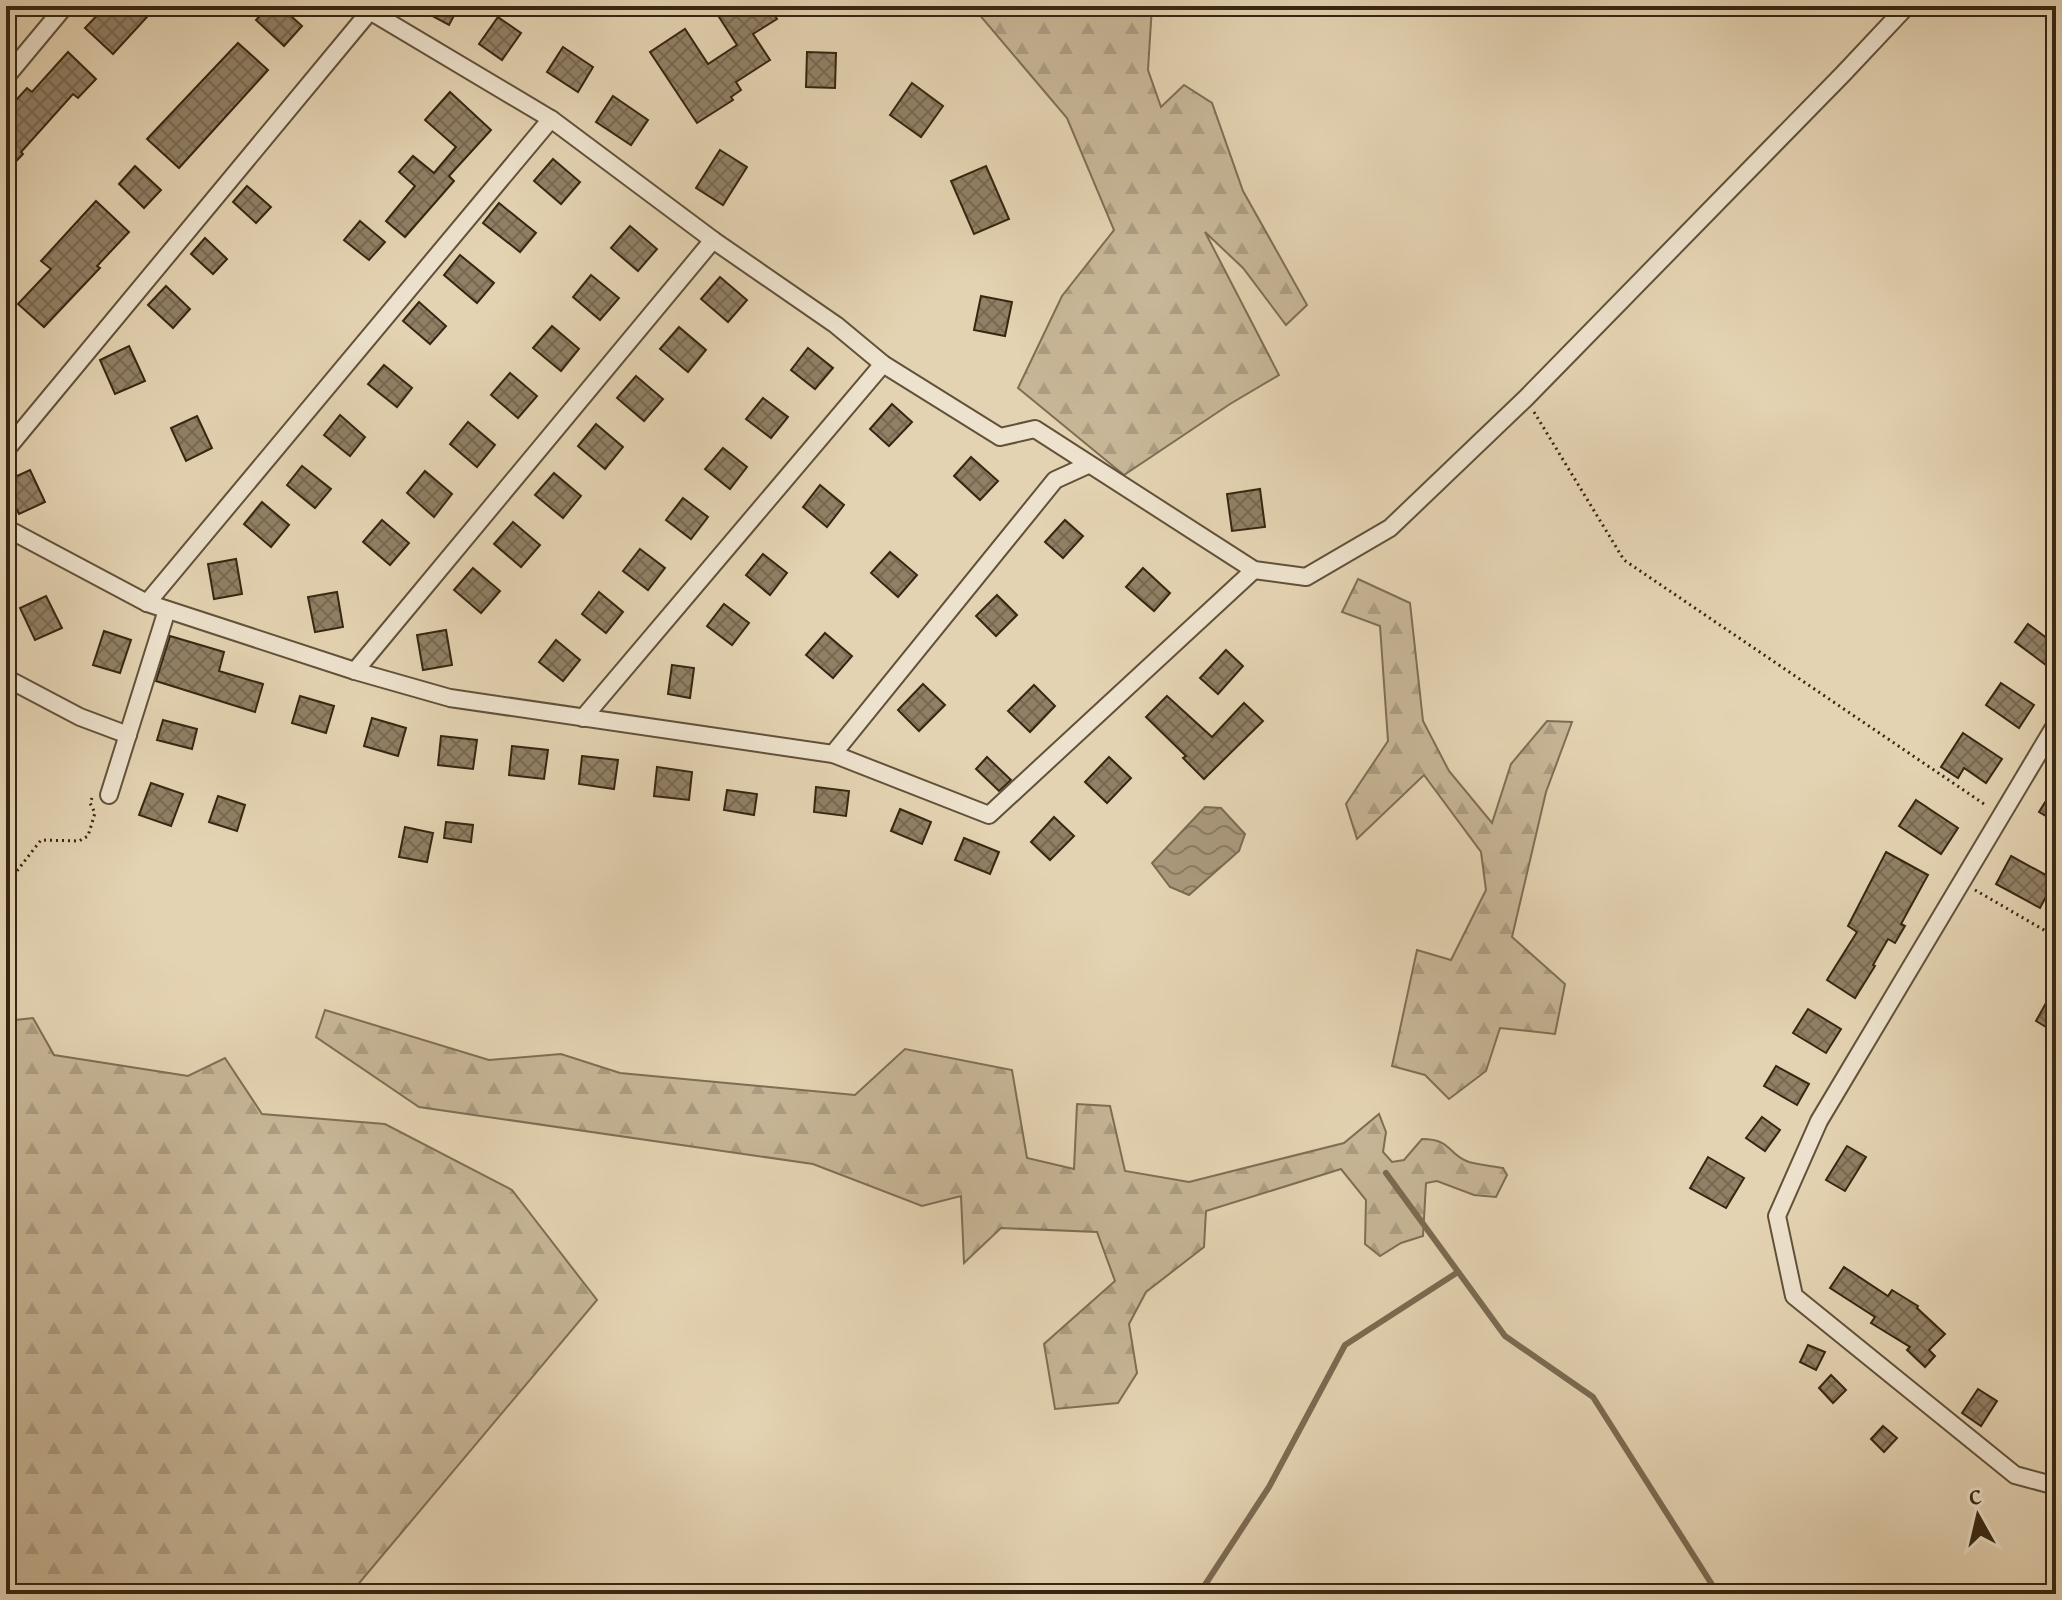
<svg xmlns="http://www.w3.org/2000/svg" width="2062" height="1600" viewBox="0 0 2062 1600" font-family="'Gentium Book Plus',serif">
<defs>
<pattern id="forest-firs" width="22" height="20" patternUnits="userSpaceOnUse" patternTransform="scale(2)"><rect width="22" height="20" fill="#c7b697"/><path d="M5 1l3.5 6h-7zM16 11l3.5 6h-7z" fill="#ac9c81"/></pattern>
<pattern id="water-waves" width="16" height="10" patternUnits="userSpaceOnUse" patternTransform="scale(2)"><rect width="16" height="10" fill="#a9987b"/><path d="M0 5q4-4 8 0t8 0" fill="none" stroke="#8a7c63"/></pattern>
<pattern id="building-cross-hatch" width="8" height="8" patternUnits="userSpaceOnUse" patternTransform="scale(2)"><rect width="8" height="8" fill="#918065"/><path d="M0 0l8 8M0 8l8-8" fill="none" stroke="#776952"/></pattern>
</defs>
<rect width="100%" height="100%" fill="#e4d3b2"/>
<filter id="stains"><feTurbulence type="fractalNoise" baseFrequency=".0025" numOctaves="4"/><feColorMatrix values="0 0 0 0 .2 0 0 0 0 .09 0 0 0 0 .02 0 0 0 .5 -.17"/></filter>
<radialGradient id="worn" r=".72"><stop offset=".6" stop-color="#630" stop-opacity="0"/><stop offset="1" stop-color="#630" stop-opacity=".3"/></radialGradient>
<g fill="url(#forest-firs)" stroke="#7f6e54" stroke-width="2">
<polygon points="972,6 1152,6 1148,70 1161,107 1184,85 1212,103 1243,191 1307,305 1286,325 1243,268 1205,232 1279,375 1230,404 1124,475 1018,388 1062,296 1114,230 1067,118"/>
<polygon points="1358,579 1410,603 1423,721 1449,771 1492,823 1511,764 1547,721 1572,722 1546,792 1512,937 1565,984 1555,1034 1500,1028 1486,1071 1449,1099 1425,1075 1392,1066 1417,950 1451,960 1486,890 1481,852 1424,775 1357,839 1346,804 1388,741 1380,626 1342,612"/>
<path d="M325,1010L489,1060L561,1054L620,1073L855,1095L905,1049L1012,1070L1027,1158L1074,1169L1077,1104L1110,1106L1125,1171L1189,1182L1344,1143L1379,1114L1386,1132L1383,1152L1392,1162L1404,1160L1422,1139C1452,1139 1448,1155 1469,1162C1480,1165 1492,1166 1503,1168L1507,1175L1496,1197L1474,1195L1437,1181L1426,1183L1423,1236L1401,1243L1380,1256L1365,1244L1366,1200L1341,1169L1206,1211L1204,1247L1146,1292L1129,1324L1137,1373L1118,1403L1055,1409L1044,1344L1115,1281L1097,1232L1001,1228L964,1263L961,1196L922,1206L813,1164L419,1107L316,1037Z"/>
<polygon points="33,1018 54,1055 188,1076 225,1058 262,1114 385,1124 512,1190 597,1300 350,1594 6,1594 6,1021"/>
</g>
<polygon fill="url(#water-waves)" stroke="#7b6a51" stroke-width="2" points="1205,807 1221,808 1245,834 1239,851 1189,895 1170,887 1152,863"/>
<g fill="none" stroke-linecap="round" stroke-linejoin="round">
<g stroke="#7b6a51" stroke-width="6">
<polyline points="1386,1173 1505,1336 1593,1397 1718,1594"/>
<polyline points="1199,1594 1269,1487 1345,1345 1458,1272"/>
</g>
</g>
<g fill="url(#building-cross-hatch)" stroke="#372611" stroke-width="2">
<polygon points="157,6 113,54 85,28 105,7"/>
<polygon points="269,6 280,6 302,26 284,46 256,20"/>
<polygon points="414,6 459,6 449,25"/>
<polygon points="712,6 769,6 777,19 753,34 770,60 736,82 741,90 731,97 733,100 697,123 650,52 685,29 708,64 737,45"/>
<polygon points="498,17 521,33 502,60 479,44"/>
<polygon points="238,43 268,70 179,168 147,139"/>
<polygon points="563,47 593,67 578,92 547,72"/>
<polygon points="68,52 96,79 78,98 73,94 21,152 23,154 6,172 6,111 27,88 32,92"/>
<polygon points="807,52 836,53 835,88 806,87"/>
<polygon points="912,83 943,106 921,137 890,115"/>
<polygon points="450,92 491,130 449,176 454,181 405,237 386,221 415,186 399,172 413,156 434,173 456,147 425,120"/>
<polygon points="613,96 648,120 631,145 596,122"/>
<polygon points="720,150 747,167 723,205 696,188"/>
<polygon points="553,159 580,182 561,204 534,181"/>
<polygon points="135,166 161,190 144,208 119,184"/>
<polygon points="986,166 1009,219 974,234 951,181"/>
<polygon points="247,186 271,207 256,223 233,202"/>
<polygon points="96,201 129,232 97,266 100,268 44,327 18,304 51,269 41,261"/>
<polygon points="499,203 536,233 520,252 483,223"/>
<polygon points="360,221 385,242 369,260 344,240"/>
<polygon points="630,226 657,249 638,271 611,248"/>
<polygon points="205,238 227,259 213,274 191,254"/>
<polygon points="460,255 494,283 477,303 444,275"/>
<polygon points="591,275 619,298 600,320 573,297"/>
<polygon points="720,277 747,300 728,322 701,299"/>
<polygon points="166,286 190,309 173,328 148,305"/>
<polygon points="981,296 1012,302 1005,336 974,330"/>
<polygon points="419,302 446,326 430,344 403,321"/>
<polygon points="552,326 579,349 561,371 533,348"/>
<polygon points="679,327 706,350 688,372 660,349"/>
<polygon points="129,346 145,381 115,394 100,360"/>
<polygon points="808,348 833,368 815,389 791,370"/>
<polygon points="384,365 412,388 397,407 368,384"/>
<polygon points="510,373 537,396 518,418 491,395"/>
<polygon points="636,376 663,399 644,421 617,398"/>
<polygon points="763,398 788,417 771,438 746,419"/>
<polygon points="892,404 912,422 889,446 870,429"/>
<polygon points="340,415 365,437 350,456 324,435"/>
<polygon points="197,416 212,448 186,461 171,428"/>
<polygon points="468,422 495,445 477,467 450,444"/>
<polygon points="596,424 623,447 605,469 578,446"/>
<polygon points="723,448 747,467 730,489 705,469"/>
<polygon points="971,457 998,481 980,500 954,476"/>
<polygon points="302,466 331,489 315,508 287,485"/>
<polygon points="30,470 45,502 19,514 6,487 6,481"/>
<polygon points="425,471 452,494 434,517 407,493"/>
<polygon points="554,473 581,496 563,518 535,495"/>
<polygon points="820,485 844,505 827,527 803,507"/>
<polygon points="1260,489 1265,527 1232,531 1227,494"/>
<polygon points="683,498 708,517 691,539 666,520"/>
<polygon points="262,502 289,525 271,547 244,524"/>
<polygon points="382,520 409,543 390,565 363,542"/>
<polygon points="1065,520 1083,536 1063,558 1045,542"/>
<polygon points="513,522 540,545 521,567 494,544"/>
<polygon points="640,549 665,568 648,590 623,571"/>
<polygon points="890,552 917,575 898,597 871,573"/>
<polygon points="763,554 787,573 770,595 746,575"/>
<polygon points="236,559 242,594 214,599 208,564"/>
<polygon points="473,568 500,591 481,613 454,590"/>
<polygon points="1143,568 1170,593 1154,611 1126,587"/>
<polygon points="337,592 343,627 315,632 308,597"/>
<polygon points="599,592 623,612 606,633 582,614"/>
<polygon points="997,595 1017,615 996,636 976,616"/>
<polygon points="46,596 62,628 35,640 20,608"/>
<polygon points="724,604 749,623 732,645 707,626"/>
<polygon points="2028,624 2056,645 2056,660 2050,668 2015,642"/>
<polygon points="446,630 452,665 423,670 417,635"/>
<polygon points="104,631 131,640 120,673 93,665"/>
<polygon points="825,633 852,656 833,678 806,655"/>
<polygon points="170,636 224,652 219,671 263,684 255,712 156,681"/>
<polygon points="556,640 580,660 563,681 539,662"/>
<polygon points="1226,650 1243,666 1218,694 1200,678"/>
<polygon points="672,665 694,668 690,698 668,694"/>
<polygon points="2001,683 2034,705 2019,728 1986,705"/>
<polygon points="923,684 945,705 919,731 898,710"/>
<polygon points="1034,685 1055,706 1030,732 1008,711"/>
<polygon points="300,696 334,706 326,733 292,723"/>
<polygon points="1167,696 1212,737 1244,703 1263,721 1204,779 1183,758 1186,756 1146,717"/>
<polygon points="372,718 406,728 398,756 364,746"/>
<polygon points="163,720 197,729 192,749 157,740"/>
<polygon points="1963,733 2002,759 1986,783 1964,768 1958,778 1941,767"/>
<polygon points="441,736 477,740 473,769 438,765"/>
<polygon points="512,746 548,750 544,779 509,775"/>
<polygon points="582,756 618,760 614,789 579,784"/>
<polygon points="987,757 1011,780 999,791 976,769"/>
<polygon points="1109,757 1131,778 1107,803 1085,782"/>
<polygon points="657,767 692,772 689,800 654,796"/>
<polygon points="151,783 183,794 171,826 139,815"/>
<polygon points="2056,785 2056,822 2039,812"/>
<polygon points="816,787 849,791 846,816 814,812"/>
<polygon points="727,790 757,794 754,815 724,810"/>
<polygon points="218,796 245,805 237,831 209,822"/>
<polygon points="1916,800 1958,828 1941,854 1899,826"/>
<polygon points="900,809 931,822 922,844 891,831"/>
<polygon points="1054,817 1074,836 1050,860 1031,842"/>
<polygon points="446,822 473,825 471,842 444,838"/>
<polygon points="405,827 433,833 427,862 399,857"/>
<polygon points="964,838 999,852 990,874 955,860"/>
<polygon points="1886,852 1928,875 1901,924 1905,926 1895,943 1888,939 1873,965 1875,966 1855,998 1827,980 1857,932 1848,926"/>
<polygon points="2011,856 2055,880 2040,908 1996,884"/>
<polygon points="2056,985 2056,1033 2036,1021"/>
<polygon points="1808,1009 1841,1029 1826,1053 1793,1033"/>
<polygon points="1776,1066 1809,1084 1797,1105 1764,1086"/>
<polygon points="1762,1117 1780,1130 1765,1151 1746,1138"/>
<polygon points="1847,1146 1866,1157 1845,1191 1826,1180"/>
<polygon points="1708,1157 1744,1178 1726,1208 1690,1188"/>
<polygon points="1844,1267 1888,1296 1892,1290 1918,1306 1917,1308 1945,1334 1929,1350 1935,1356 1925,1367 1907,1350 1910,1347 1871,1323 1875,1317 1830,1288"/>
<polygon points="1808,1345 1825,1352 1816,1370 1800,1362"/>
<polygon points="1831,1375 1846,1390 1833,1403 1819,1388"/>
<polygon points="1978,1389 1997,1401 1981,1426 1962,1413"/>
<polygon points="1883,1426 1897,1438 1884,1452 1871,1439"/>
</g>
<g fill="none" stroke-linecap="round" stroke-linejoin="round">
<g stroke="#625139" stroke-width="20">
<g id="minor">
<polyline points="363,7 551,119"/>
<polyline points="6,77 65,6"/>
<polyline points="6,450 370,11"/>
<polyline points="6,528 147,603 355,671 450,698 833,754 989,815 1254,570"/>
<polyline points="147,603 551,119 713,240 836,325 883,364 1000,437 1035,429 1254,570 1306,577 1390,528 1526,398 1843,74 1907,6"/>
<polyline points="355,671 713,240"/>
<polyline points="6,678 80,717 128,735"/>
<polyline points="583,718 883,364"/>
<polyline points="2056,724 1819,1121 1777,1216 1794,1296 2015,1475 2056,1486"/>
<polyline points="833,754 1055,480 1088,465"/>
<polyline points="109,795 167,610"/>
</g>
</g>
<g stroke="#372611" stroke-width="3" stroke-dasharray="2 4" stroke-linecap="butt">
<polyline points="1534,412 1624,560 1987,806"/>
<polyline points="6,885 41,840 79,841 88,836 95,813 90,803 92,798"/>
<polyline points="1975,890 2056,937"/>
</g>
<use href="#minor" stroke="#ede2cd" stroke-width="16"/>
</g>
<rect width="2062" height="1600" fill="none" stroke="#e4d3b2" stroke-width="32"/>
<rect x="8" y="8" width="2046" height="1584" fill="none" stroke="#372611" stroke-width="4"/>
<rect x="16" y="16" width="2030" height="1568" fill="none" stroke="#372611" stroke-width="2"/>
<g transform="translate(1978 1516) rotate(352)" stroke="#ede2cd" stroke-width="6" paint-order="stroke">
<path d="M0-6L14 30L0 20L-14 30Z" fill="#372611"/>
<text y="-12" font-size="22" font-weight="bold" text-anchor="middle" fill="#372611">С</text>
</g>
<rect width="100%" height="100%" filter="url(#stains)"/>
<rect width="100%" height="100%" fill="url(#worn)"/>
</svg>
